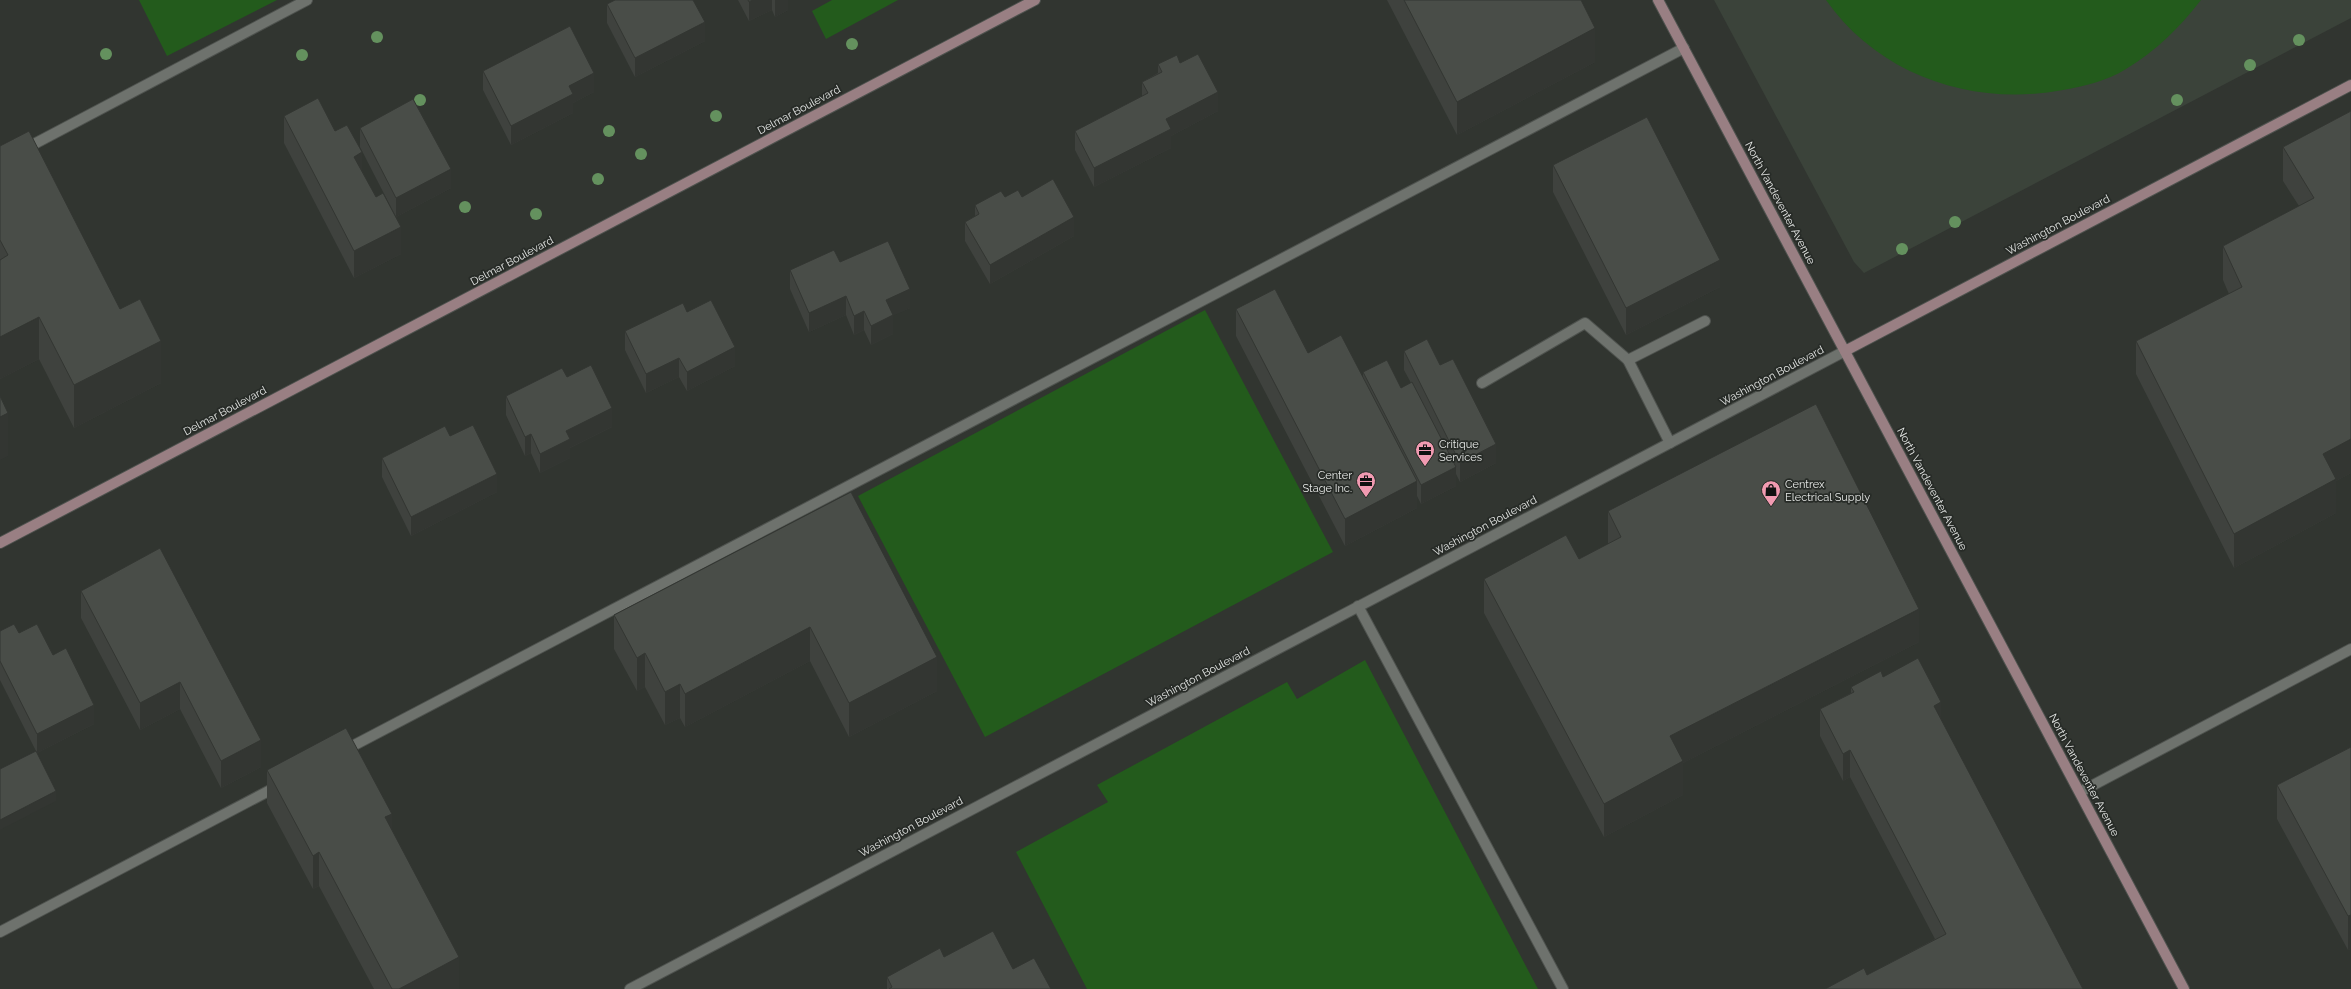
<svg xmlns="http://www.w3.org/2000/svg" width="2351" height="989" viewBox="0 0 2351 989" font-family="Raleway,sans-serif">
<rect width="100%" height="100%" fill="#313530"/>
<polygon fill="#3b433a" points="1714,0 2351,0 2351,18 1864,273 1854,262"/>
<g fill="#235b1c">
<polygon points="139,0 277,0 167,56"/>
<polygon points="832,0 898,0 826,39 812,11"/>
<path d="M1826,0H2201C2180,27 2156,51 2126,69C2107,81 2085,86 2063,90C1974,107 1879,76 1826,0Z"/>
<polygon points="1205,310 1333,552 985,737 858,496"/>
<polygon points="1365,660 1538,989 1087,989 1016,852 1108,802 1097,785 1287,682 1297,699"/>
</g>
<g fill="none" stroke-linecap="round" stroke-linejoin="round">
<g stroke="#4e524e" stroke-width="12">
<g id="service">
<polyline points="0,162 307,0"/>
<polyline points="1482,383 1585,323 1628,360"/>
<polyline points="1670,443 1628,360 1705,321"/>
<polyline points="1358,606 1563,989"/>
<polyline points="343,751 1684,48"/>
<polyline points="2080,792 2351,649"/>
<polyline points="0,932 278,786"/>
</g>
</g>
<g stroke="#4e524e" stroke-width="12">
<polyline id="minor" points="630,989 1845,351"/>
</g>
<g stroke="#4e524e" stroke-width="12">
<g id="secondary">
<polyline points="1658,0 2184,989"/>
<polyline points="1845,351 2351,85"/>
<polyline points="0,543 1035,0"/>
</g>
</g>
<use href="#service" stroke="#6e726d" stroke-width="10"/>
<use href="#minor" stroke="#6e726d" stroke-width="10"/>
<use href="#secondary" stroke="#997f83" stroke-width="10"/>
</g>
<g fill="#64915e">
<circle cx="377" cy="37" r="6"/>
<circle cx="2299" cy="40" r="6"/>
<circle cx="852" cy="44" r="6"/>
<circle cx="106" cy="54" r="6"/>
<circle cx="302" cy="55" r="6"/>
<circle cx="2250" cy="65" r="6"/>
<circle cx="420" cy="100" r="6"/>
<circle cx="2177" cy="100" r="6"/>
<circle cx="716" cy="116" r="6"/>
<circle cx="609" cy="131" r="6"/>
<circle cx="641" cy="154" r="6"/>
<circle cx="598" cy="179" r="6"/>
<circle cx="465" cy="207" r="6"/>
<circle cx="536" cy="214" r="6"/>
<circle cx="1955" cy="222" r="6"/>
<circle cx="1902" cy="249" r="6"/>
</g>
<g fill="#3f423e">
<polygon points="738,0 788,0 788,10 775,17 772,10 749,21"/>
<polygon points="1387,0 1581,0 1595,62 1457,135"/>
<polygon points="607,4 705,41 635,77 607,23"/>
<polygon points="1180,63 1218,111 1171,136 1171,148 1094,187 1075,150 1075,131 1142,96 1142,82 1158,73 1158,64"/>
<polygon points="483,71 594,92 573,103 573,113 511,145 483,90"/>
<polygon points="2351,111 2351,473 2336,481 2336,513 2234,568 2136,374 2136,341 2229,294 2223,280 2223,246 2299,206 2283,181 2283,147"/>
<polygon points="284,116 335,131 362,171 401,254 354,278 284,143"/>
<polygon points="360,128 451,188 396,217 360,147"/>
<polygon points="0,146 120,309 161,383 74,428 39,359 0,379"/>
<polygon points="1553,165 1720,287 1626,335 1553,192"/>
<polygon points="1005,197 1022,197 1074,236 990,284 965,241 965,222 975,216 975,205"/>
<polygon points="840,262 910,308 893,315 893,334 871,345 864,330 854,335 846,315 809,332 790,289 790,270"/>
<polygon points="1236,309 1308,353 1363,377 1363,372 1401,388 1411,383 1404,370 1404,351 1440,365 1496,463 1460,482 1456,474 1456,486 1421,504 1417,496 1417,508 1345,546 1236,336"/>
<polygon points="687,312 735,366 687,391 679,377 646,393 625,350 625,331"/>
<polygon points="567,377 612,427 570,448 570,458 540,473 531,453 525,456 506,415 506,396"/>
<polygon points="450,436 497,492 411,536 382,477 382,458"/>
<polygon points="851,492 937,691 849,737 810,661 685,727 680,718 665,725 645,687 637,691 614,649 614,615"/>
<polygon points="1608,511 1919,642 1683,763 1683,795 1604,837 1484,613 1484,579 1579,559 1608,544"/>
<polygon points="160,548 261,767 221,788 180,709 140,730 81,618 81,591"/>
<polygon points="0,631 19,633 53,655 94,724 37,753 56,801 36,751 0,680"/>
<polygon points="1883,677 1941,721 2083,989 1867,975 1935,939 1850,777 1843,781 1820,736 1820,709 1851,693 1851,687"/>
<polygon points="2351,747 2351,949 2348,950 2277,819 2277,785"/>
<polygon points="267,770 392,830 459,989 374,989 319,886 313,889 267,803"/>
<polygon points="944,957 1013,969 1051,989 887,989 887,977"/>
</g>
<g fill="#333632">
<polygon points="753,0 772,0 772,10 749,21 749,2"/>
<polygon points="775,0 788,0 788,10 775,17"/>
<polygon points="705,22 705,41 635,77 635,58"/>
<polygon points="1595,28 1595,62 1457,135 1457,102"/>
<polygon points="594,73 594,92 573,103 573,113 511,145 511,126 569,86"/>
<polygon points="1218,92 1218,111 1171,136 1171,148 1094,187 1094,168 1166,119"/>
<polygon points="362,152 362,179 354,157"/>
<polygon points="451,169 451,188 396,217 396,198"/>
<polygon points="1074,217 1074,236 990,284 990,265"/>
<polygon points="401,227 401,254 354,278 354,251"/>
<polygon points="1720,260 1720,287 1626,335 1626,308"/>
<polygon points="910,289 910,308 886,319 886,300"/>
<polygon points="846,296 846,315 809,332 809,313"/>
<polygon points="864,311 864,330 854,335 854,316"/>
<polygon points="893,315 893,334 871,345 871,326"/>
<polygon points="39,317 39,359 0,379 0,337"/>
<polygon points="161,341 161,383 74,428 74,385"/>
<polygon points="735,347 735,366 687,391 687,372"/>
<polygon points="679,358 679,377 646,393 646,374"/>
<polygon points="612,408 612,427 570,448 570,458 540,473 540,454 566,431"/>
<polygon points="8,413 8,456 0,460 0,417"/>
<polygon points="531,434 531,453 525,456 525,437"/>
<polygon points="2351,439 2351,473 2336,481 2336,513 2234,568 2234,534 2323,454"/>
<polygon points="1496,444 1496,463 1460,482 1460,463"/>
<polygon points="1456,467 1456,486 1421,504 1421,485"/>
<polygon points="497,474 497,492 411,536 411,517"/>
<polygon points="1417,481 1417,508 1345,546 1345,519"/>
<polygon points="1919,609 1919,642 1683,763 1683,795 1604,837 1604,804 1670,736"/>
<polygon points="810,627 810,661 685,727 685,694"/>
<polygon points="645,653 645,687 637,691 637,658"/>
<polygon points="937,657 937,691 849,737 849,703"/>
<polygon points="180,682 180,709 140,730 140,703"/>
<polygon points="680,684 680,718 665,725 665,692"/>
<polygon points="1941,702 1941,729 1934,706"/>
<polygon points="94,705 94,724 37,753 37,734"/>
<polygon points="261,740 261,767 221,788 221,761"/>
<polygon points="1850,750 1850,777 1843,781 1843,754"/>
<polygon points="56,791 56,801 0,830 0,820"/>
<polygon points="392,814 392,847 385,817"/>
<polygon points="319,852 319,886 313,889 313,856"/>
<polygon points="2351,915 2351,949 2348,950 2348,916"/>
<polygon points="459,957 459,989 399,989"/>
</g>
<g fill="#494d48" stroke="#333632">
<polygon points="615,0 693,0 705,22 635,58 607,4"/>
<polygon points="748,0 753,0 749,2"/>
<polygon points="1404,0 1581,0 1595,28 1457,102"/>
<polygon points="570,26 594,73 569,86 573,94 511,126 483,71"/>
<polygon points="1198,54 1218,92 1166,119 1171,129 1094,168 1075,131 1148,93 1142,82 1162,72 1158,64 1177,55 1180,63"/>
<polygon points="318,98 335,131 347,125 362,152 354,157 376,197 383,193 401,227 354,251 284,116"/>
<polygon points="413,99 451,169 396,198 360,128"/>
<polygon points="2351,111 2351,439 2323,454 2336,479 2234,534 2136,341 2242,287 2223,246 2314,198 2283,147"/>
<polygon points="1647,117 1720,260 1626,308 1553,165"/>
<polygon points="29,131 120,309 140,299 161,341 74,385 39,317 0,337 0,260 8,255 0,240 0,146"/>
<polygon points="1053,179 1074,217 990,265 965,222 979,214 975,205 1001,191 1005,197 1018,190 1022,197"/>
<polygon points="888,241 910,289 886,300 893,315 871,326 864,311 854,316 846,296 809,313 790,270 834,250 840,262"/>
<polygon points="1275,289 1308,353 1341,335 1417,481 1345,519 1236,309"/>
<polygon points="711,300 735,347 687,372 679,358 646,374 625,331 683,303 687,312"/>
<polygon points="1427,339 1440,365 1453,359 1496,444 1460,463 1404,351"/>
<polygon points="1387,360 1401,388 1412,382 1456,467 1421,485 1363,372"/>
<polygon points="591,365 612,408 566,431 570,439 540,454 531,434 525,437 506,396 562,368 567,377"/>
<polygon points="0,396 8,413 0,417"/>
<polygon points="1816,404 1919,609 1670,736 1683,761 1604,804 1484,579 1566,535 1579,559 1621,537 1608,511"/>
<polygon points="473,425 497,474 411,517 382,458 445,426 450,436"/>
<polygon points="851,492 937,657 849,703 810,627 685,694 680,684 665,692 645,653 637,658 614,615"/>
<polygon points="160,548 261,740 221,761 180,682 140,703 81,591"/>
<polygon points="14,624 19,633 37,624 53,655 66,648 94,705 37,734 0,661 0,631"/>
<polygon points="1918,658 1941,702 1934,706 2083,989 1825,989 1864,968 1867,975 1946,934 1850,750 1843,754 1820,709 1854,692 1851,687 1881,671 1883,677"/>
<polygon points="346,728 392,814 385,817 459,957 399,989 392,989 319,852 313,856 267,770"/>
<polygon points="2351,747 2351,915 2348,916 2277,785"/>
<polygon points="36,751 56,791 0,820 0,769"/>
<polygon points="993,931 1013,969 1034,958 1051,989 889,989 892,987 887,977 940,948 944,957"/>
</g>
<defs>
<g id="office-pin" transform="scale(1)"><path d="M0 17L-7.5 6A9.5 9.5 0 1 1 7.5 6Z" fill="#f19ab1" stroke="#272b27"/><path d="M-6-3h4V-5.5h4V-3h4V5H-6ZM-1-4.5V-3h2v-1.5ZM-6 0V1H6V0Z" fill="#111"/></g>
<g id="shop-pin" transform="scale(1)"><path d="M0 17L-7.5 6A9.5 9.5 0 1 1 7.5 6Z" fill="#f19ab1" stroke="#272b27"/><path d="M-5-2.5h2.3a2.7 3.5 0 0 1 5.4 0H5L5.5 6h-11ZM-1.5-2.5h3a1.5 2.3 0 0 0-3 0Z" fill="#111"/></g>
</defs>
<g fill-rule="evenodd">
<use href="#office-pin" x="1425" y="450"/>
<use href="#office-pin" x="1366" y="481"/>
<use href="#shop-pin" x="1771" y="490"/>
</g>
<g text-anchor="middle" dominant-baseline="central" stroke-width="3.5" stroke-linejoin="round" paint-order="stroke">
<g font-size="11" fill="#e6e8e6" stroke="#272b27">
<text transform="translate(799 110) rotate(-28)">Delmar Boulevard</text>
<text transform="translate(1780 203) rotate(62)">North Vandeventer Avenue</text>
<text transform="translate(2058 225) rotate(-28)">Washington Boulevard</text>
<text transform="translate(512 261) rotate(-28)">Delmar Boulevard</text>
<text transform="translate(1772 376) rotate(-28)">Washington Boulevard</text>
<text transform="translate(225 411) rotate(-28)">Delmar Boulevard</text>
<text transform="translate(1932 489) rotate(62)">North Vandeventer Avenue</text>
<text transform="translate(1485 526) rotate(-28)">Washington Boulevard</text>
<text transform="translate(1198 677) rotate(-28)">Washington Boulevard</text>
<text transform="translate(2084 775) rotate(62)">North Vandeventer Avenue</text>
<text transform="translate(911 827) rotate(-28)">Washington Boulevard</text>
</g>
<g font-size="11" fill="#e6e8e6" stroke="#272b27" text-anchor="start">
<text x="1439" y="444">Critique<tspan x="1439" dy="13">Services</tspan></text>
<text x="1352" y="475" text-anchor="end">Center<tspan x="1352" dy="13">Stage Inc.</tspan></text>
<text x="1785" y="484">Centrex<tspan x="1785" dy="13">Electrical Supply</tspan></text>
</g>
</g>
</svg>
